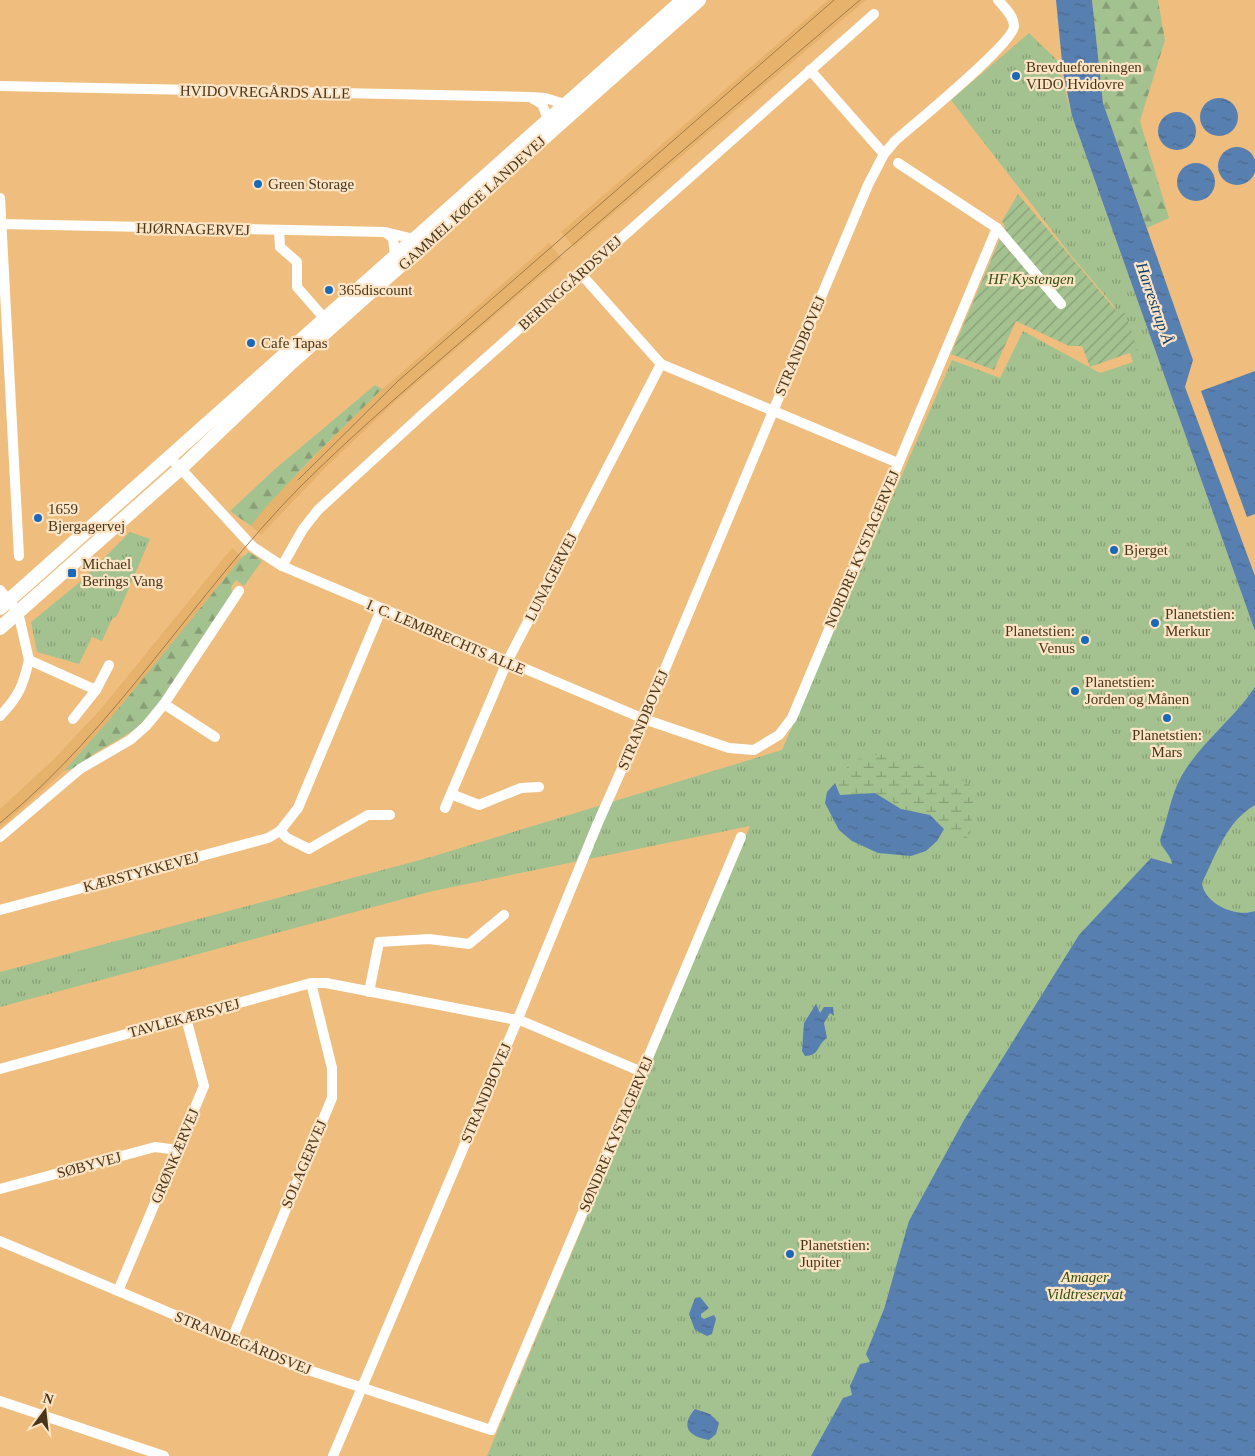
<svg xmlns="http://www.w3.org/2000/svg" width="1255" height="1456" viewBox="0 0 1255 1456" font-family="Georgia,serif">
<defs>
<pattern id="grass-tufts" width="24" height="20" patternUnits="userSpaceOnUse" patternTransform="scale(1.25)"><rect width="24" height="20" fill="#a4c290"/><path d="M3 7l-1-3M5 7V3M7 7l1-3M15 17l-1-3M17 17v-4M19 17l1-3" fill="none" stroke="#889e75"/></pattern>
<pattern id="forest-firs" width="22" height="20" patternUnits="userSpaceOnUse" patternTransform="scale(1.25)"><rect width="22" height="20" fill="#a4c290"/><path d="M5 1l3.5 6h-7zM16 11l3.5 6h-7z" fill="#889e75"/></pattern>
<pattern id="wetland-marsh" width="20" height="14" patternUnits="userSpaceOnUse" patternTransform="scale(1.25)"><rect width="20" height="14" fill="#a4c290"/><path d="M1 5h8M5 5V1M11 12h8M15 12V8" fill="none" stroke="#889e75"/></pattern>
<pattern id="garden-furrows" width="10" height="10" patternUnits="userSpaceOnUse" patternTransform="scale(1.25)"><rect width="10" height="10" fill="#a4c290"/><path d="M-1 1l2-2M0 10L10 0M9 11l2-2" fill="none" stroke="#889e75"/></pattern>
<pattern id="water-ripples" width="26" height="14" patternUnits="userSpaceOnUse" patternTransform="scale(1.25)"><rect width="26" height="14" fill="#577faf"/><path d="M2 4q2-2 4 0t4 0M15 11q2-2 4 0t4 0" fill="none" stroke="#4a698e"/></pattern>
</defs>
<rect width="100%" height="100%" fill="#efbe7f"/>
<g fill="#e7b26b">
<polygon points="828,0 866,0 574,247 561,232"/>
<polygon points="549,243 562,258 397,400 326,467 261,535 251,526 264,508 370,400"/>
<polygon points="232,548 242,557 110,719 64,771 0,828 0,809 53,760 100,710"/>
</g>
<g fill="url(#grass-tufts)" fill-rule="evenodd">
<path d="M1029,33L1057,60L1072,116L1255,631V1456H487L750,826L433,891L0,1007V972L431,857L782,750L952,360L1000,378L1023,331L1100,373L1133,362L1114,306L1070,254L951,100ZM1151,858L1164,862L1094,920ZM889,1291L897,1310L883,1312Z"/>
<polygon points="130,532 150,539 117,616 112,619 102,641 92,637 79,664 37,652 31,622 80,582"/>
</g>
<g fill="url(#forest-firs)">
<polygon points="1092,0 1158,0 1165,40 1140,121 1169,218 1147,228 1103,103"/>
<polygon points="375,385 382,389 314,456 265,508 251,526 230,511 275,469"/>
<polygon points="249,552 262,561 244,586 236,580 231,587 232,594 158,706 136,729 95,753 77,767 64,771 110,719 242,557"/>
</g>
<path fill="url(#wetland-marsh)" d="M888,754L961,780L975,788C971,807 975,825 965,842L944,829L937,820L901,809L893,802L859,793L840,795L835,783C851,758 859,756 888,754Z"/>
<polygon fill="url(#garden-furrows)" points="1018,194 1119,314 1125,313 1138,350 1090,367 1082,346 1069,346 1016,321 994,370 951,354 1005,227 1002,221"/>
<polygon fill="#a4c290" points="118,941 122,958 77,970 72,953"/>
<g fill="url(#water-ripples)">
<polygon points="1056,0 1092,0 1103,103 1193,360 1185,387 1255,576 1255,631 1072,116 1063,72"/>
<circle cx="1219" cy="117" r="19"/>
<circle cx="1177" cy="131" r="19"/>
<circle cx="1237" cy="166" r="19"/>
<circle cx="1196" cy="182" r="19"/>
<polygon points="1255,371 1255,514 1247,517 1201,391"/>
<path d="M1255,687V805C1227,821 1216,854 1202,883C1204,904 1237,918 1255,911V1456H811L843,1398L852,1395L850,1386L860,1364L870,1362L866,1354L884,1309L909,1221L964,1120L1079,935L1151,858L1172,864C1171,854 1162,850 1160,840C1167,821 1171,795 1181,777C1200,743 1234,719 1255,687Z"/>
<polygon points="835,783 840,795 875,793 901,809 930,815 944,829 937,841 926,851 911,856 878,853 852,841 839,830 825,803 827,792"/>
<path d="M816,1004L820,1013L824,1007H833L834,1016L830,1013L824,1023L827,1038C817,1044 820,1056 805,1056L802,1051L804,1023Z"/>
<polygon points="700,1297 709,1308 701,1314 701,1317 704,1319 714,1315 716,1319 712,1334 707,1336 695,1330 689,1314 695,1298"/>
<path d="M695,1409L710,1414L719,1423L716,1434L709,1440C690,1437 679,1427 695,1409Z"/>
</g>
<g fill="none" stroke-linecap="round" stroke-linejoin="round">
<g stroke="#fff" stroke-width="10">
<polyline points="810,70 884,154"/>
<polyline points="0,86 530,97 545,98 565,104"/>
<polyline points="533,99 542,104 548,119"/>
<polyline points="898,163 997,228 1061,304"/>
<polyline points="0,198 19,556"/>
<polyline points="1,224 385,232 414,239"/>
<polyline points="279,231 280,247 297,262 297,287 325,319"/>
<polyline points="385,232 393,238 395,256"/>
<polyline points="581,274 661,364 898,463"/>
<polyline points="170,457 253,547 282,566 644,719 729,748 754,750 779,735 792,718 997,228"/>
<polyline points="282,566 303,529 318,510 424,413 874,14"/>
<polyline points="0,590 18,612 29,660 96,690"/>
<polyline points="164,704 215,737"/>
<path d="M0,716C19,696 23,686 29,660"/>
<polyline points="73,719 96,690 109,665"/>
<polyline points="451,794 479,805 521,788 539,787"/>
<polyline points="445,808 507,662 661,364"/>
<polyline points="280,831 287,838 309,849 368,815 390,815"/>
<polyline points="0,837 80,769 130,740 146,726 164,704 239,591"/>
<polyline points="0,910 268,838 280,831 298,808 381,610"/>
<polyline points="369,992 379,942 429,939 469,944 504,915"/>
<polyline points="0,1069 311,983 326,983 522,1021 642,1072"/>
<polyline points="0,1189 155,1147 178,1150"/>
<polyline points="0,1241 293,1365 491,1430 741,837"/>
<polyline points="118,1291 204,1086 186,1018"/>
<polyline points="232,1339 332,1098 332,1068 311,983"/>
<polyline points="0,1401 164,1456"/>
<path d="M333,1456L517,1021L597,825L644,719L868,185L884,154L895,141C914,124 1014,43 1014,26C1014,16 1004,7 998,0"/>
</g>
<g stroke="#fff" stroke-width="14">
<polyline points="0,608 683,0"/>
<polyline points="0,628 181,468 291,363 699,0"/>
</g>
<g stroke="#9e7b4e" stroke-width="1">
<polyline points="298,480 398,381 834,0"/>
<path d="M0,823C117,727 194,595 299,488C360,427 426,372 491,316C613,209 736,105 860,0"/>
</g>
</g>
<g fill="#1a69b8" stroke="#fde4c5" stroke-width="2">
<circle cx="1016" cy="76" r="5"/>
<circle cx="258" cy="184" r="5"/>
<circle cx="329" cy="290" r="5"/>
<circle cx="251" cy="343" r="5"/>
<circle cx="38" cy="518" r="5"/>
<circle cx="1114" cy="550" r="5"/>
<rect x="67" y="568" width="10" height="10" rx="2.5"/>
<circle cx="1155" cy="623" r="5"/>
<circle cx="1085" cy="640" r="5"/>
<circle cx="1075" cy="691" r="5"/>
<circle cx="1167" cy="718" r="5"/>
<circle cx="790" cy="1254" r="5"/>
</g>
<g text-anchor="middle" dominant-baseline="central" stroke-width="4.5" stroke-linejoin="round" paint-order="stroke">
<g font-size="15" fill="#48351a" stroke="#fde4c5" text-anchor="start">
<text x="1026" y="67">Brevdueforeningen<tspan x="1026" dy="17">VIDO Hvidovre</tspan></text>
<text x="268" y="184">Green Storage</text>
<text x="339" y="290">365discount</text>
<text x="261" y="343">Cafe Tapas</text>
<text x="48" y="509">1659<tspan x="48" dy="17">Bjergagervej</tspan></text>
<text x="1124" y="550">Bjerget</text>
<text x="82" y="564">Michael<tspan x="82" dy="17">Berings Vang</tspan></text>
<text x="1165" y="614">Planetstien:<tspan x="1165" dy="17">Merkur</tspan></text>
<text x="1075" y="631" text-anchor="end">Planetstien:<tspan x="1075" dy="17">Venus</tspan></text>
<text x="1085" y="682">Planetstien:<tspan x="1085" dy="17">Jorden og Månen</tspan></text>
<text x="1167" y="735" text-anchor="middle">Planetstien:<tspan x="1167" dy="17">Mars</tspan></text>
<text x="800" y="1245">Planetstien:<tspan x="800" dy="17">Jupiter</tspan></text>
</g>
<g font-size="15" fill="#48351a" stroke="#fde4c5">
<text transform="translate(265 92) rotate(1)">HVIDOVREGÅRDS ALLE</text>
<text transform="translate(472 203) rotate(-42)">GAMMEL KØGE LANDEVEJ</text>
<text transform="translate(193 229) rotate(1)">HJØRNAGERVEJ</text>
<text transform="translate(570 283) rotate(-42)">BERINGGÅRDSVEJ</text>
<text transform="translate(800 346) rotate(-67)">STRANDBOVEJ</text>
<text transform="translate(862 549) rotate(-67)">NORDRE KYSTAGERVEJ</text>
<text transform="translate(551 577) rotate(-63)">LUNAGERVEJ</text>
<text transform="translate(446 637) rotate(23)">I. C. LEMBRECHTS ALLE</text>
<text transform="translate(643 720) rotate(-67)">STRANDBOVEJ</text>
<text transform="translate(141 872) rotate(-15)">KÆRSTYKKEVEJ</text>
<text transform="translate(184 1018) rotate(-15)">TAVLEKÆRSVEJ</text>
<text transform="translate(486 1093) rotate(-67)">STRANDBOVEJ</text>
<text transform="translate(616 1134) rotate(-67)">SØNDRE KYSTAGERVEJ</text>
<text transform="translate(175 1156) rotate(-67)">GRØNKÆRVEJ</text>
<text transform="translate(304 1164) rotate(-67)">SOLAGERVEJ</text>
<text transform="translate(89 1165) rotate(-15)">SØBYVEJ</text>
<text transform="translate(243 1343) rotate(22)">STRANDEGÅRDSVEJ</text>
</g>
<g font-size="15" font-style="italic" fill="#2f4e13" stroke="#fde4c5">
<text x="1031" y="279">HF Kystengen</text>
<text x="1085" y="1277">Amager<tspan x="1085" dy="17">Vildtreservat</tspan></text>
</g>
<g font-size="16" font-style="italic" fill="#103c6b" stroke="#fde4c5">
<text transform="translate(1155 303) rotate(71)">Harrestrup Å</text>
</g>
</g>
<g transform="translate(45 1411) rotate(15)" stroke="#fde4c5" stroke-width="4" paint-order="stroke">
<path d="M0-4L9 19L0 12L-9 19Z" fill="#48351a"/>
<text y="-8" font-size="14" font-weight="bold" text-anchor="middle" fill="#48351a">N</text>
</g>
</svg>
